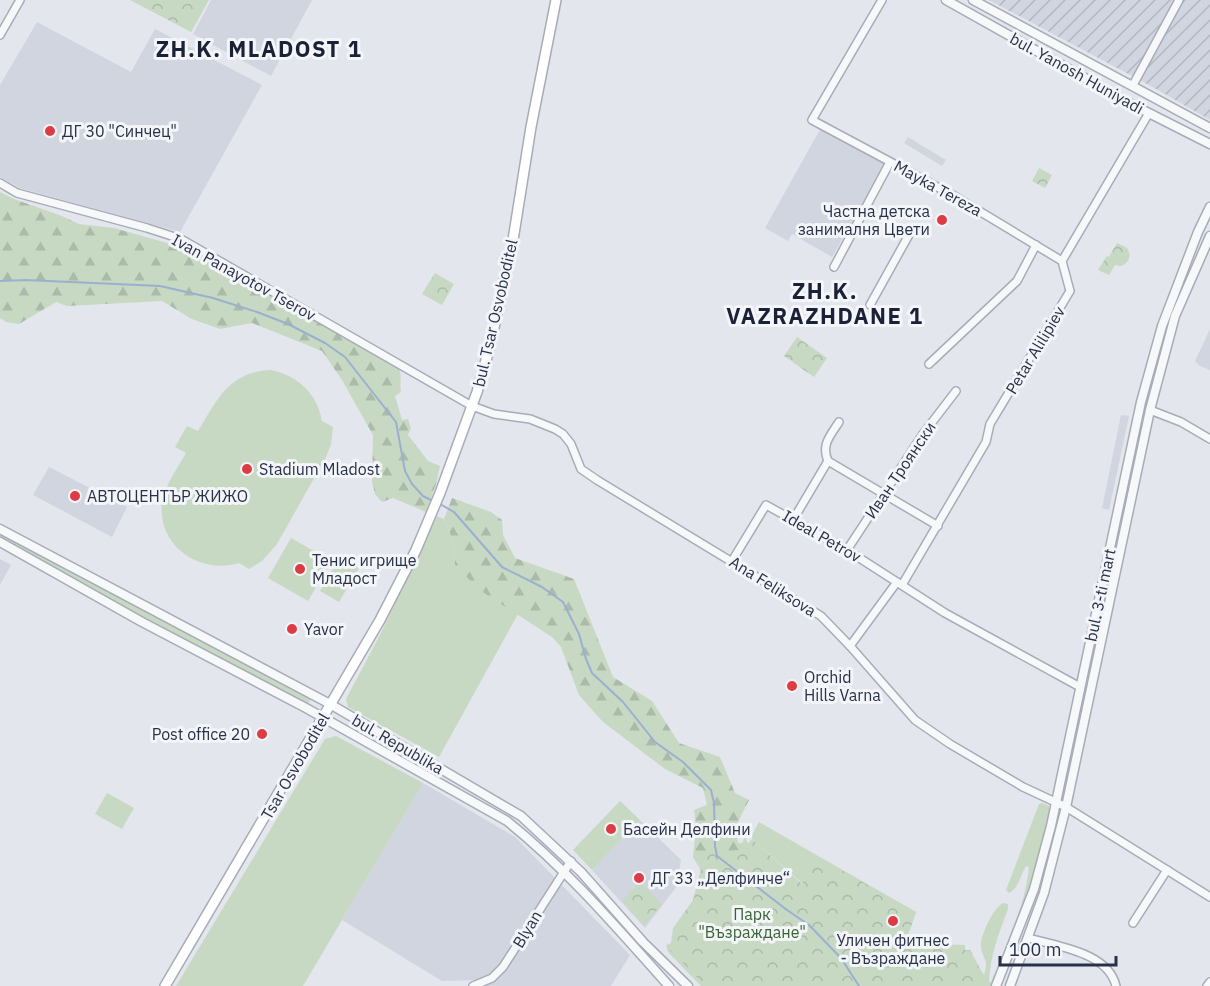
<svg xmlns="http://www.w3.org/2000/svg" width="1210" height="986" font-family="'IBM Plex Sans',sans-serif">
<defs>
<pattern id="industrial-furrows" width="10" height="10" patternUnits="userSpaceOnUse" patternTransform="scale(1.5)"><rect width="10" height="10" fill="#d1d5df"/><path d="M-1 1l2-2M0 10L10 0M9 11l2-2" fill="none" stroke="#b3b7c1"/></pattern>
<pattern id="forest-firs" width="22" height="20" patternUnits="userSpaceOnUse" patternTransform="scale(1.5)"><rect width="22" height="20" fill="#c7d8c3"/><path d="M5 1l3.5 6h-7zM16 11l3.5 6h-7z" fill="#abbaa9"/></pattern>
<pattern id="park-crowns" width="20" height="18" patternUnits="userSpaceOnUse" patternTransform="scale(1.5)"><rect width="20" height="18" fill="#c7d8c3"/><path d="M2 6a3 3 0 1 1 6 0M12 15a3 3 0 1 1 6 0" fill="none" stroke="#abbaa9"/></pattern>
</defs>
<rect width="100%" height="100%" fill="#e3e6ed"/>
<!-- built -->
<g fill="#d1d5df">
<polygon points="211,0 312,0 271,76 193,34"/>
<polygon points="37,22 131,72 155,29 262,85 180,232 20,188 0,177 0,85"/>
<polygon points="822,126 886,163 832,257 792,234 788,241 765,228"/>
<polygon points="908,137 946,160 942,166 904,143"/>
<polygon points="1210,329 1210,370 1200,366 1195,361"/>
<polygon points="1121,415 1129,416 1109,510 1102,508"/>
<polygon points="49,467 127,507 112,537 33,495"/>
<polygon points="0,559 11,565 0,585"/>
<polygon points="423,783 515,837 630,955 611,986 489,986 479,980 442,981 342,920"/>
<polygon points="640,820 681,860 677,886 645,928 592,870"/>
</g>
<!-- industrial -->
<polygon fill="url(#industrial-furrows)" points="989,0 1210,0 1210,120 1149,85"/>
<!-- grass -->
<g fill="#c7d8c3">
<path d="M271,370c27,6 46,23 51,51l11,6 -2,17 -5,13 -49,87 -15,17 -13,8 -10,-6c-39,12 -82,-17 -77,-60 3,-18 15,-34 24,-50l-11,-6 12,-21 11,5c20,-32 30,-59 73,-61z"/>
<polygon points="437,516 444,519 454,543 455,565 478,589 518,614 439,757 348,707 346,699 380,635"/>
<polygon points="0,529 313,695 306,708 0,542"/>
<polygon points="291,538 331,561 308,601 268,578"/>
<polygon points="340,557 359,568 339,602 320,591"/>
<polygon points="336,736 423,783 303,986 176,986 325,739"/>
<polygon points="107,793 134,808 122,829 95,814"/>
<polygon points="620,801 640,820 592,870 573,850"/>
<path d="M1042,803l7,3 1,5 -10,45 -20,67 -27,63h-38l27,-14 2,3c5,-17 0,-13 -3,-27 -2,-11 13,-41 22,-45l5,1v5c-9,24 -18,47 -19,72l2,1c16,-36 34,-76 38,-115l-3,-1c-6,10 -7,22 -17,27l-3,-3 33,-86z"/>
<polygon points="759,822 916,912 908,935 912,943 916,944 895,943 816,863 803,884 752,839 752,835"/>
<polygon points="674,942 730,986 701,986 668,952 666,945"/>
</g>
<!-- forest -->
<g fill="url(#forest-firs)">
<path d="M0,192l14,7 48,17 17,8 35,4 74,21 210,119c5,7 1,16 3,24l-6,4 7,24 6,-1 3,9 -3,7 20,26 12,5 -4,18 -10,28 -33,-14 -11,4 -7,-8 -3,-13 1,-46 -31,-55 -20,-29 -70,-28 -32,6 -28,-10 -30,-18 -95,5 -11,-4 -37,22 -13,-2 -6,-4z"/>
<polygon points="452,498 491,512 502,520 503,535 515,558 574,579 613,677 652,701 679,743 720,757 735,793 749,800 736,826 738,843 742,843 745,837 748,844 744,849 699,878 701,870 693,857 696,828 694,810 707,805 703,788 665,769 603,722 579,695 561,647 552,637 478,589 455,565 454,543 444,519"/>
</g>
<!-- park -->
<g fill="url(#park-crowns)">
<polygon points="130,0 209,0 191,32"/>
<polygon points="1039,168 1052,175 1045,188 1032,181"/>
<path d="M1117,243l10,5c5,8 2,15 -6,18l-6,-1 -6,10 -11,-5 9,-14 2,1z"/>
<polygon points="435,273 454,284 442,305 422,294"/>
<polygon points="797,337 827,358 814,377 784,356"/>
<polygon points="752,839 802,884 818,857 916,912 908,935 912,943 965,945 965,950 970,950 984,976 980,986 706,986 670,950 673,928 693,900 701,870 693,857 743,849"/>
<polygon points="640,882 662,904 644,926 622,901"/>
</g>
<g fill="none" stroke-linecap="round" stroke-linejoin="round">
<!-- stream -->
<g stroke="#9bb0d0" stroke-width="2">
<polyline points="0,281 26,280 160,286 213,298 257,312 288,324 325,343 345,357 396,422 405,471 412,484 423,496 435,502"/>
<polyline points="440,504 454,512 502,567 542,587 563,602 579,634 586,659 592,673 623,702 655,742 683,762 711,790 714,803 715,846 717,856 787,910 809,925 841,958 859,986"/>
</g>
<!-- minor casing -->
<g stroke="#a7acb8" stroke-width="10">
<g id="minor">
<polyline points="882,0 812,120 956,197 1062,261"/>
<polyline points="0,35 20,0"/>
<polyline points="1133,85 1179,0"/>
<polyline points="0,183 17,193 147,228 181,239 472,406 494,414 530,419 555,429 563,434 571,444 581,469 597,480 821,616 850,646 915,720 950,744 1023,787 1066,807 1210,897"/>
<polyline points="834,267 890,162"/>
<polyline points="870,305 910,233"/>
<polyline points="929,364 1017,281 1036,245"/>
<polyline points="1150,410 1181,422 1210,439"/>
<path d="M839,422c-9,14 -18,23 -11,39l110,65"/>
<polyline points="793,520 828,461"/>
<polyline points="847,550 923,434 956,391"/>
<polyline points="732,561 766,505 847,550 945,613 1080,687"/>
<polyline points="902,585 986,442 990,424 1070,291 1062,261 1149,113"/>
<polyline points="850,646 897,582"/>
<polyline points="1133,923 1167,870"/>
<path d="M1029,938c29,9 79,14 87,48"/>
<polyline points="473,986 492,978 503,967 571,861"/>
<polyline points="1207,986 1210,982"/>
</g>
</g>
<!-- tertiary casing -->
<g stroke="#a7acb8" stroke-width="11">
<g id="tertiary">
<polyline points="946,0 1133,105 1210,144"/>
<polyline points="973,0 1210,128"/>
<polyline points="0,529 330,704 521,816 581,872 643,942 688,986"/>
<path d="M0,542l142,80 164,86 201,113c60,48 111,108 162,165"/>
<polyline points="996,986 1034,889 1051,826 1141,402 1162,326 1198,232 1210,207"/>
<polyline points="1010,986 1044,893 1066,807 1150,410 1175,316 1210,236"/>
</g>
</g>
<!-- secondary casing -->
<g stroke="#a7acb8" stroke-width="12">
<polyline id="secondary" points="165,986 380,620 416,550 440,493 477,392 490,346 513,240 531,127 556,0"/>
</g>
<!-- minor -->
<use href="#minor" stroke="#f7f8fa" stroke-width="7"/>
<!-- tertiary -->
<use href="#tertiary" stroke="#f7f8fa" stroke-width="8"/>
<!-- secondary -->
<use href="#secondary" stroke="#fff" stroke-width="9"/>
</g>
<!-- markers -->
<g fill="#de3c45" stroke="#f3f5f9" stroke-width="2">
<circle cx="50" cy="131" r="6"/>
<circle cx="942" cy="220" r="6"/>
<circle cx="247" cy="469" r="6"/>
<circle cx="75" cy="496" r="6"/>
<circle cx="300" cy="569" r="6"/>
<circle cx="292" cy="629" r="6"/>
<circle cx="792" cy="686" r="6"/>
<circle cx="262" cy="734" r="6"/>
<circle cx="611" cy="829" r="6"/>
<circle cx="639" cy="878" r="6"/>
<circle cx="893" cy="921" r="6"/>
</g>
<g text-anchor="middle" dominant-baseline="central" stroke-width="6" stroke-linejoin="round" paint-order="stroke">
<!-- street labels -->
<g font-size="16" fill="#283148" stroke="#f3f5f9">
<text transform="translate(1077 73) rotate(29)">bul. Yanosh Huniyadi</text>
<text transform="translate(938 188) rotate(29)">Mayka Tereza</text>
<text transform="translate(244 277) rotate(29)">Ivan Panayotov Tserov</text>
<text transform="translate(495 313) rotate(-77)">bul. Tsar Osvoboditel</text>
<text transform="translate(1035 350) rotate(-59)">Petar Alilipiev</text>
<text transform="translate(900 470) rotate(-56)">Иван Троянски</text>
<text transform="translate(822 536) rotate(30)">Ideal Petrov</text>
<text transform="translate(773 586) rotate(32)">Ana Feliksova</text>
<text transform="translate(1100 595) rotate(-78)">bul. 3-ti mart</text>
<text transform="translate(398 744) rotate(30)">bul. Republika</text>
<text transform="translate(295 766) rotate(-60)">Tsar Osvoboditel</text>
<text transform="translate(527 929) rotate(-59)">Blyan</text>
</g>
<!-- poi labels -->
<g font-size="16" fill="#283148" stroke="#f3f5f9" text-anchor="start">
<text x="62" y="131">ДГ 30 "Синчец"</text>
<text x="930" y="211" text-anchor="end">Частна детска<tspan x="930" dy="18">занималня Цвети</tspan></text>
<text x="259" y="469">Stadium Mladost</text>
<text x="87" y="496">АВТОЦЕНТЪР ЖИЖО</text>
<text x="312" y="560">Тенис игрище<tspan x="312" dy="18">Младост</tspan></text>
<text x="304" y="629">Yavor</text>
<text x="804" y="677">Orchid<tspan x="804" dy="18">Hills Varna</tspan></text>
<text x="250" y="734" text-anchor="end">Post office 20</text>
<text x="623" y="829">Басейн Делфини</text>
<text x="651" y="878">ДГ 33 „Делфинче“</text>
<text x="893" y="940" text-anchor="middle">Уличен фитнес<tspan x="893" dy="18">- Възраждане</tspan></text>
</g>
<!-- park labels -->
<g font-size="16" fill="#396534" stroke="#f3f5f9">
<text x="752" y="914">Парк<tspan x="752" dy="18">"Възраждане"</tspan></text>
</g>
<!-- district labels -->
<g font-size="22" font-weight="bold" letter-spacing="1.5" fill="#1b2238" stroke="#f3f5f9">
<text x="259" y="48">ZH.K. MLADOST 1</text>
<text x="825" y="290">ZH.K.<tspan x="825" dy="25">VAZRAZHDANE 1</tspan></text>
</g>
</g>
<!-- scale -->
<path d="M1000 956v9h116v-9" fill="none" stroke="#283148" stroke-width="3"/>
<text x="1009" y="956" font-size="18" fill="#283148" stroke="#f3f5f9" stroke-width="4.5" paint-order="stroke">100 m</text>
</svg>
